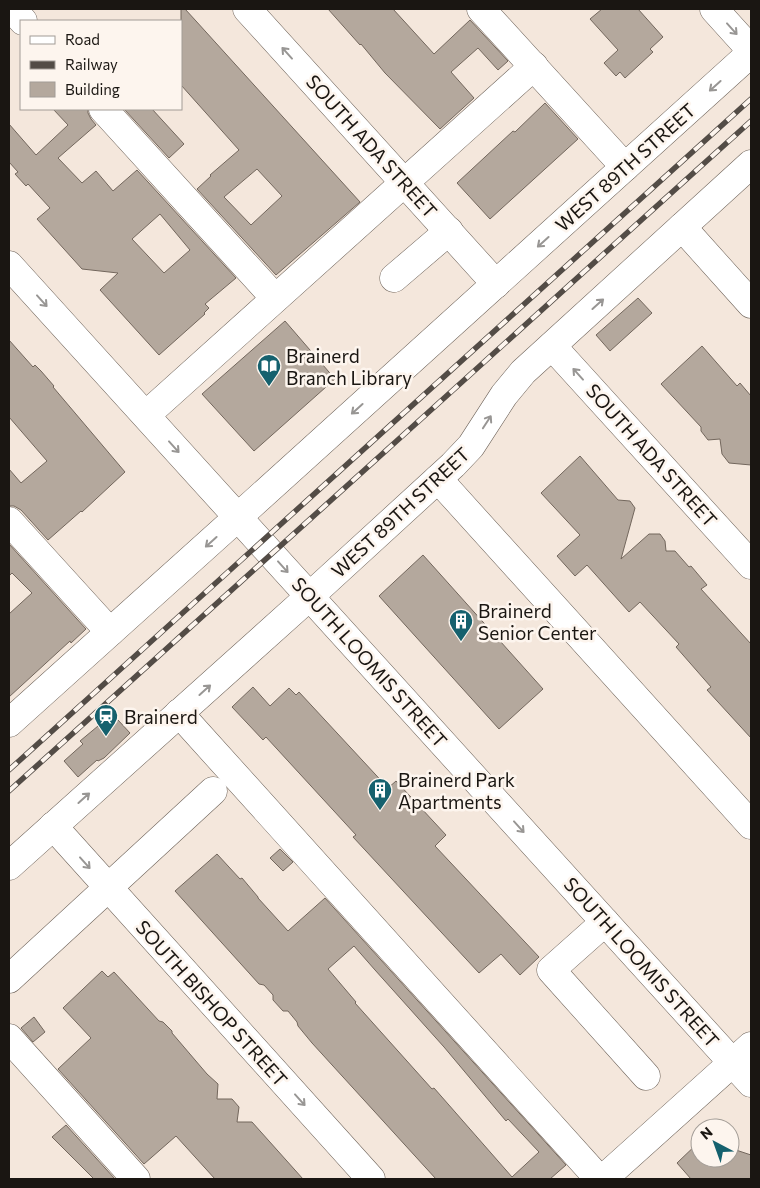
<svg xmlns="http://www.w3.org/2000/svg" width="760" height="1188" font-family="Commissioner,sans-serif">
<rect width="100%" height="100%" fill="#f4e7dc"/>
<!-- building -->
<g fill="#b4a89d" stroke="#73675d" fill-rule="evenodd">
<path d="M181,9h4l11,12 164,181 -84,73 -79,-86 14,-13 -1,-1 29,-25 -58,-65zM257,169l25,27 -31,29 -27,-28z"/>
<polygon points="328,9 393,9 434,54 470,20 508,61 498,70 478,48 451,72 474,98 440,129 385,73 361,44 360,45"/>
<polygon points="602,9 638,9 663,37 650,49 653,52 625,78 620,72 616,76 604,63 618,50 590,19"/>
<polygon points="545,103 578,139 490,219 457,183 513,131 515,132"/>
<path d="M53,109h35v4l3,6 5,6 -38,33 24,25 14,-12 17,20 24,-21 99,108 -31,26 4,4 -5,5 1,1 -46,41 -59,-65 18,-17 -36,-4 -45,-50 13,-11 -22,-24 -2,2 -11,-12 3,-2 -9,-10v-38l27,31 32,-30zM160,214l30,36 -26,23 -32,-34z"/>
<polygon points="124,109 152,109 184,144 169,158"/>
<polygon points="638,298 652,313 610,351 596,335"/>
<polygon points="285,321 335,379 254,451 202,394"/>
<polygon points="9,340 33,367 35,365 41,371 54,386 53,387 125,472 82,512 81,511 48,540 21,510 14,506 9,506 9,469 21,483 47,461 9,417"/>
<polygon points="702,346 737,386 740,383 751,396 751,465 729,463 722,454 720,439 708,440 701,431 701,427 661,384"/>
<polygon points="580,456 618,500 630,501 635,508 621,559 649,534 660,534 665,541 666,551 675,551 689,567 691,566 707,585 701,589 751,644 751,738 707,690 711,687 676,647 679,644 640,602 629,612 587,565 575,576 557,556 580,535 541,493"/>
<polygon points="9,544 86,629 71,643 70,641 9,697 9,614 32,593 12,573 9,576"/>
<polygon points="423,555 543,689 499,729 379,596"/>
<polygon points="253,687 270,706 289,688 296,695 299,692 388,788 396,781 446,835 435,846 539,957 520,975 501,954 479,973 353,837 356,835 266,737 263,740 232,707"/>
<polygon points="110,716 118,720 130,733 104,758 98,761 97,760 78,777 64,761 83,744 80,741"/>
<polygon points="280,849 293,862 283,871 270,858"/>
<path d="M217,854l23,25 2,-1 16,19v1l30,33 37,-33 241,267 -16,14h-114l-124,-136 -14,-17 -1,-4 -9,-11h-5l-10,-11v-5l-9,-10 -5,-1 -84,-93zM354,946l21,24 69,77 62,74 2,-2 31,33 -27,25 -78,-89 -2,1 -77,-86 1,-1 -28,-33z"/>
<polygon points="102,971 108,977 114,972 159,1021 163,1022 172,1031 172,1033 207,1074 218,1084 217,1099 232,1099 239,1107 237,1122 252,1122 303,1179 215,1179 176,1136 144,1164 58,1069 91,1038 63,1008"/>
<polygon points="34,1017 45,1032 33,1042 21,1028"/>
<polygon points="66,1125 115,1179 94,1179 52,1137"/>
<polygon points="730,1130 736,1136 737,1144 733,1149 751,1155 751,1179 691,1179 677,1163 700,1141 700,1158 730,1158"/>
</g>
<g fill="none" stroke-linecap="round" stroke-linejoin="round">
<!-- minor casing -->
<g stroke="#6d6259" stroke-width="29">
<g id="minor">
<polyline points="12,9 23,21"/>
<polyline points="247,9 496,284"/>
<polyline points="481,9 625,167"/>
<polyline points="714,9 751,50"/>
<polyline points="103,109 275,298"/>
<polyline points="682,227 751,304"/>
<polyline points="9,265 751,1083"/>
<polyline points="394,278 449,231"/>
<polyline points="552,346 751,565"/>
<polyline points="146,415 534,66"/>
<polyline points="438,479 751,825"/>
<polyline points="9,521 110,632"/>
<polyline points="179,713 599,1179"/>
<polyline points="9,723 238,517 751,53"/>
<polyline points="53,826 371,1179"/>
<polyline points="9,866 310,596 453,465 471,446 504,395 523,372 751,164"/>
<polyline points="605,922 551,970 646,1076"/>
<polyline points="9,979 213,791"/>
<polyline points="9,1038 136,1179"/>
<polyline points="603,1179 751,1046"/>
</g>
</g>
<!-- minor -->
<use href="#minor" stroke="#fff" stroke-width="28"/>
<!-- rail casing -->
<g stroke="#534c46" stroke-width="5.5">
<g id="rail">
<polyline points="9,770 751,99"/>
<polyline points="9,791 751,121"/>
</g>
</g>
<!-- rail -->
<use href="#rail" stroke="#fdf5ee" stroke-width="4" stroke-dasharray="11" stroke-linecap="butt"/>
</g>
<!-- one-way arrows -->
<defs><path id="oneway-shaft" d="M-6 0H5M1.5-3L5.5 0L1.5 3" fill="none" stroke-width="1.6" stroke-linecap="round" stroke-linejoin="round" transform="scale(1.25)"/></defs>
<g stroke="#989694">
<use href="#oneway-shaft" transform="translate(732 29) rotate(48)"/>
<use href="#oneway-shaft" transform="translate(287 53) rotate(-132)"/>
<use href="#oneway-shaft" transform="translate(715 86) rotate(138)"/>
<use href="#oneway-shaft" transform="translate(543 242) rotate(138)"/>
<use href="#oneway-shaft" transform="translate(42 301) rotate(48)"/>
<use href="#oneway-shaft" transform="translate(598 304) rotate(-42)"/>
<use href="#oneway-shaft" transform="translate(578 374) rotate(-132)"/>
<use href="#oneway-shaft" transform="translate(357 409) rotate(138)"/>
<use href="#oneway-shaft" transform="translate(487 422) rotate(-57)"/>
<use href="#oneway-shaft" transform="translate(174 447) rotate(48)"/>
<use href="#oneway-shaft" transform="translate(211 542) rotate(138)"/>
<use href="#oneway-shaft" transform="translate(283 567) rotate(48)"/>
<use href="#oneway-shaft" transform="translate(205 690) rotate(-42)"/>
<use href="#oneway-shaft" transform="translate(84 798) rotate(-42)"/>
<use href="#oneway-shaft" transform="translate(519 827) rotate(48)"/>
<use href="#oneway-shaft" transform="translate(85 863) rotate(48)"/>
<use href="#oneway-shaft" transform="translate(300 1100) rotate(48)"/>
</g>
<!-- icons -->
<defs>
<g id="library-pin" transform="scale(1.25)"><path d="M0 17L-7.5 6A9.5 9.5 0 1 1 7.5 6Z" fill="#15616e" stroke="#fdf5ee"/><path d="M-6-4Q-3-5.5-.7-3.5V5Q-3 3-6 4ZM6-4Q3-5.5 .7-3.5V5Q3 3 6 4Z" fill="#fff"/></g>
<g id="building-pin" transform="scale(1.25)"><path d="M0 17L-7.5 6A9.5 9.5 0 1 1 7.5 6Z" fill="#15616e" stroke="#fdf5ee"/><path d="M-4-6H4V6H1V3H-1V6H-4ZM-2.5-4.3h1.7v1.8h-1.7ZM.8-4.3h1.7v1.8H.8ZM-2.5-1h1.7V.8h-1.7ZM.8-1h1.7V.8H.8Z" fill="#fff"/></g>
<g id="station-pin" transform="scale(1.25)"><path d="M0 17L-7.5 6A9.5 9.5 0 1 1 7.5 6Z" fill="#15616e" stroke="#fdf5ee"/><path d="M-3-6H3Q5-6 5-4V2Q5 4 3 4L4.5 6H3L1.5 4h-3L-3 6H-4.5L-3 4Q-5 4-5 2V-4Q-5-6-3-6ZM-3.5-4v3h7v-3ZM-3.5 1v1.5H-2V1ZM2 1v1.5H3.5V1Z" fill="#fff"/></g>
</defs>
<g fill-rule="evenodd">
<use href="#library-pin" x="269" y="366"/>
<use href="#building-pin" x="461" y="621"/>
<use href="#station-pin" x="106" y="716"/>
<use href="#building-pin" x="380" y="790"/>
</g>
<g text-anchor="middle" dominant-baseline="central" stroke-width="5" stroke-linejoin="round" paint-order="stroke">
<!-- street labels -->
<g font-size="19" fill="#1a1612" stroke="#fdf5ee">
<text transform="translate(372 146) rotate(48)">SOUTH ADA STREET</text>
<text transform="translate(625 167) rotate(-42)">WEST 89TH STREET</text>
<text transform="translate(652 455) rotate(48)">SOUTH ADA STREET</text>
<text transform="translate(400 512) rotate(-43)">WEST 89TH STREET</text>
<text transform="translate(370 662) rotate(48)">SOUTH LOOMIS STREET</text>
<text transform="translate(642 962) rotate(48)">SOUTH LOOMIS STREET</text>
<text transform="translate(212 1003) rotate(48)">SOUTH BISHOP STREET</text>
</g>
<!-- poi labels -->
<g font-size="19" fill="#1a1612" stroke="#fdf5ee" text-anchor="start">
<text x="286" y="355">Brainerd<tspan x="286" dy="22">Branch Library</tspan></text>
<text x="478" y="610">Brainerd<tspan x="478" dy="22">Senior Center</tspan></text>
<text x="124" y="716">Brainerd</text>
<text x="398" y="779">Brainerd Park<tspan x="398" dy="22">Apartments</tspan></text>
</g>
</g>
<!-- border -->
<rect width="760" height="1188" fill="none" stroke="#1a1612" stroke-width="20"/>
<!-- legend -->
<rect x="20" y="20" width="162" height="90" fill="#fdf5ee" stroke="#a29c96"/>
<rect x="30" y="36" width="25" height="8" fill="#ffffff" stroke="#a29c96"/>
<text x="65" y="45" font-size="15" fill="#1a1612">Road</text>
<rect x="30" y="61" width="25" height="8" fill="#534c46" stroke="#a29c96"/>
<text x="65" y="70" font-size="15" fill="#1a1612">Railway</text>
<rect x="30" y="82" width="25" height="15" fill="#b4a89d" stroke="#a29c96"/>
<text x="65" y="95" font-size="15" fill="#1a1612">Building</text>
<!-- north arrow -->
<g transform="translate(715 1143) rotate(319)"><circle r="24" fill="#fdf5ee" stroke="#a29c96"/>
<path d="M0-4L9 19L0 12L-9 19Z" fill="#15616e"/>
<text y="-8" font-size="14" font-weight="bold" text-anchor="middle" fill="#1a1612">N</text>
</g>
</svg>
